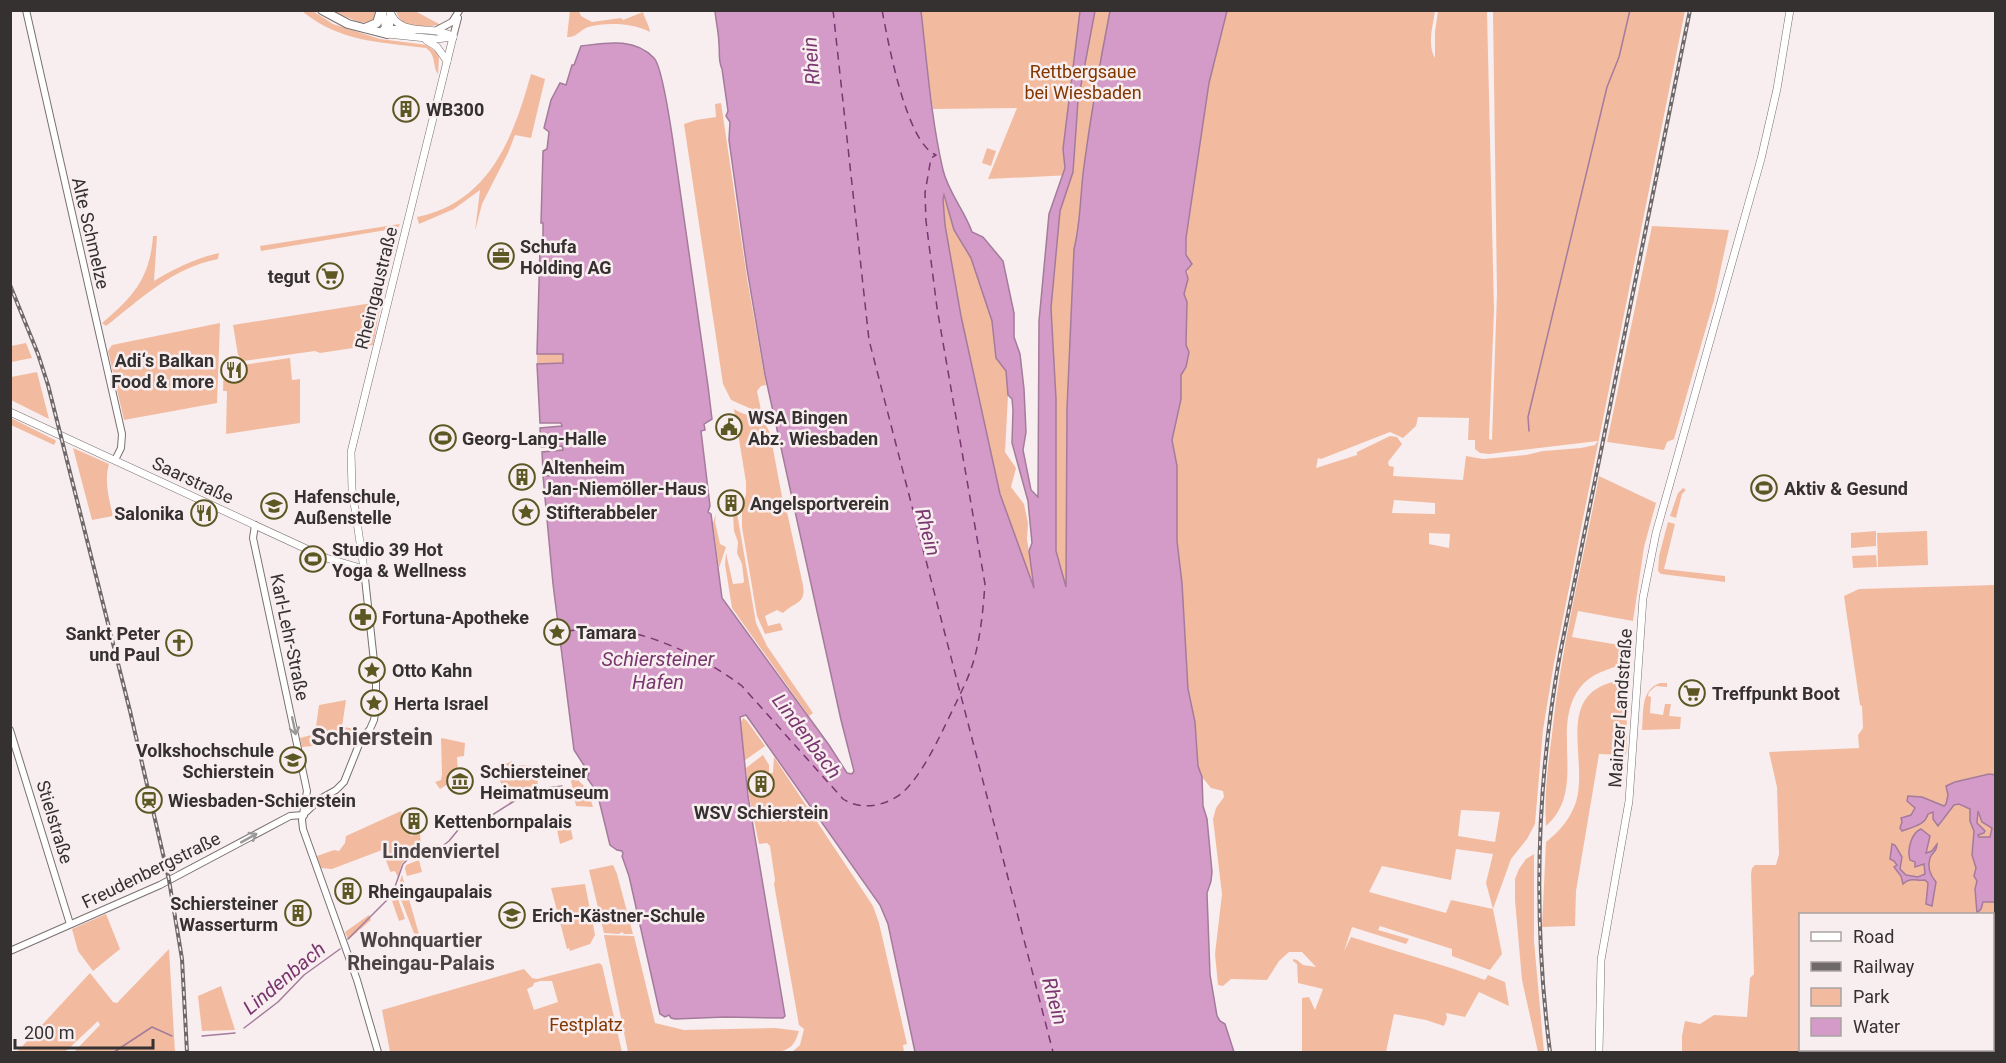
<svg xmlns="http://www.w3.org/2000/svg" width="2006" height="1063" font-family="Roboto,sans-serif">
<rect width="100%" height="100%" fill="#f8eeef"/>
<!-- green -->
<g fill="#f2bba0" fill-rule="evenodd">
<path d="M570,10l9,1 2,5 11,6 29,-4 2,2 20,-8c2,8 6,12 7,20 -17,-9 -43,-10 -62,-5 -8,3 -12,11 -21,10z"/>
<path d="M302,11h11l20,13 47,15 47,6 10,8 2,4 -1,17c-6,-8 -1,-18 -12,-26 -46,-6 -87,-6 -124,-37z"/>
<polygon points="331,11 378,11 375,21 367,23 359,22"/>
<path d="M396,11h19l26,14c-16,1 -40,5 -45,-14z"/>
<polygon points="919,11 1166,11 1067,409 1066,590 1056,551 1056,399 1051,308 1060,211 1072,175 988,179 1017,108 933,109"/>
<path d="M1227,11h208c-2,14 -8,34 0,47v-26l3,-21h49l7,299 -5,129 3,1 5,-147 -4,-282h192l-131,652 -11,67 -8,94 -8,15 -16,20 -18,50 9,45 -12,16 -38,-14v-7l-72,-23 -2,4 31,9 -3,5 -54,-17 -8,24 7,-14 103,32 31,11 3,-5 17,7 4,24 -30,-14 -14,25 -19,-4 1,5 -3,8 -18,-6 -32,-6 -8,38h-84v-54l7,-1 6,13 8,-21 -25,-6 -1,-19 -4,-3v-2l4,1 6,5 13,2 -14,-15h-13l-10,9 -12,19 -36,-1 -8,7 -5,-1 -3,-31 7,-60 -9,-75 3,-11 8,-11 -1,-6 -12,-3 -9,-11 -4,-11 -3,-44 -7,-33 -6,-106 -5,-42v-75l-5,-26 9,-41v-24l5,-8 3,-14 -3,-8 1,-43 -3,-8 4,-15 -2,-41 23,-155zM1418,417l51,1 -1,22h7v9l5,4 9,1 109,-13 -3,4 -14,3 -38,3 -17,4 -43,4 -17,-3 -3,24 -70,-4 1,-9 -5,-1 -1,-4 14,-18 -5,-7 -7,-1 -33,16v3l-41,13 2,-10 3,1 69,-27 13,6 13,-12zM1394,500l41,3v11l-43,-1zM1429,533l21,1 -1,14 -20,-4zM1461,810l39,2 -5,30 -37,-6zM1456,849l37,5 -7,29 7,26 -42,-9 -5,13 -77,-21 13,-26 69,14z"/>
<path d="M531,74l14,5 -14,59 -16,-3 -7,18 -26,51 -7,27 5,-41 -26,19 -35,15 -2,-7c72,-15 96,-78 114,-143z"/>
<polygon points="721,103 747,278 766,385 761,386 757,391 761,410 756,411 731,400 723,384 684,124 696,120 716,117 715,104"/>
<polygon points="987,148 996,151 991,166 982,163"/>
<polygon points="943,194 954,230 971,258 992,321 996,358 1006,371 1008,395 1005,452 1016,468 1011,487 1024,504 1028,523 1027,539 1035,592 1000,494 961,316 945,225"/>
<polygon points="400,224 398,228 261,251 260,246"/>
<polygon points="1652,226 1729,230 1714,300 1674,439 1667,442 1664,450 1607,442"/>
<path d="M153,236h4l-3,45c21,-13 40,-22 65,-28l-1,6c-46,9 -77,40 -112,67l-4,-3c31,-26 48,-45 51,-87z"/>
<polygon points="372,303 378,304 380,309 373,345 320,353 315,351 243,361 238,355 233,325"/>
<polygon points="220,323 217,403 124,420 108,351 112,345"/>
<polygon points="26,343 32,358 11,362 11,346"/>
<rect x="537" y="354" width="26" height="10"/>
<polygon points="237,358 242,365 290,358 292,380 300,379 300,423 226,434 227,391 223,391 224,361"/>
<polygon points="37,372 49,419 11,400 11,377"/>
<path d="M734,409c16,10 28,5 36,24l13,69 4,10 16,73c3,19 -7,16 -20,28l-6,-3 -12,6 3,10 12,-3 3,7 -18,4 -8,-18 -15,-89v-19l4,-14v-12z"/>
<polygon points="11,418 55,440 56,441 54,445 11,425"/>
<path d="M73,448l36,16c-5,17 0,35 4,52l-21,4z"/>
<path d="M1599,476l57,27 -12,44 -11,74 -55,-10 -6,26 59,10 -2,14c-15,8 -32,9 -45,22 -38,40 6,105 -38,143 -2,-31 2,-61 6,-92 9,-87 31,-172 47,-258z"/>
<polygon points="1683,488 1686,490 1682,494 1676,518 1670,516 1678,493"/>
<polygon points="737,513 756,623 767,646 813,713 809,716 732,608 725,564 726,553 733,584 743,583 744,581 742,564 737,553 738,542 734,531 733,514"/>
<polygon points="716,514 715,522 720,544 726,547 719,568 713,523"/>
<polygon points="1668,522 1675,524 1664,569 1725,576 1725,582 1661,574 1658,571 1659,556"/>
<polygon points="1876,531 1876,546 1851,548 1851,533"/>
<polygon points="1927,531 1928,565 1878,567 1877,533"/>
<polygon points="1876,555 1877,567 1853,568 1852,556"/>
<path d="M1995,585v467h-313v-16l3,-15 15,3 14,-9 33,2 3,-39 4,-4 -3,-100 1,-6 3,-3h21l3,-11 -2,-67 -8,-35 90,-4 -1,-13 5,-7 -1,-22 -2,-1 -16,-109 15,-7zM1800,914h192v136h-192z"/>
<path d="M1618,681l11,2c-5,26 0,47 -3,72l-27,-1 -23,137 -1,35 -33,1 4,-85c14,-11 24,-23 30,-40 13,-43 -23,-109 42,-121z"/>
<path d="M1660,683h7v4l-11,-1 -7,6 -1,4 3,1 -1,16 13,2 2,-11h6l-2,12 12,1 -1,12 -38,1c2,-18 -2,-40 18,-47z"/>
<polygon points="346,700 342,727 358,729 357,734 338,733 337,742 333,744 302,747 300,738 315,734 319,705"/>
<polygon points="743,718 747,721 765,746 744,761 741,722"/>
<polygon points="442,738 465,743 464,756 457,757 458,773 453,775 448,784 440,789 435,782 441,780 442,774 441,739"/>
<polygon points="763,755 769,765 769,773 773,773 774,757 873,906 879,923 907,1044 903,1045 904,1052 792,1052 800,1045 804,1029 799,1025 774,884 775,880 770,846 767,843 759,844 749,796 746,768"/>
<polygon points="512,761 512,771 519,771 519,765 536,766 538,787 525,792 510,803 497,774 489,776 487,770 495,767 496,768"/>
<polygon points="573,775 587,789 593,807 576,806 570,776"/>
<polygon points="401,811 411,836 420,833 421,846 402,855 399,859 406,859 402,863 398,877 395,871 390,872 391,870 390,871 382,850 332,869 321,868 317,856 334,850 339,851 345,843 346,836"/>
<polygon points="569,821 573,839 560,844 556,825"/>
<polygon points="1534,854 1534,941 1544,1052 1538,1052 1522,980 1515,900 1515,879 1519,869 1526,859"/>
<polygon points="419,860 422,872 407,876 405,869 406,865"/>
<polygon points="613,865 617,874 633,934 624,934 622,932 619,934 604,933 589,870"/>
<polygon points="402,875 423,948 420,949 400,897 394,899"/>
<polygon points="585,884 595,935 590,944 570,951 569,948 567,949 551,888"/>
<polygon points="398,899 405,919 399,921 392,901"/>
<polygon points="106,914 120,949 93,971 78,951 72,929"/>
<polygon points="369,915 371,920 348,940 345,932"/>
<path d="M604,935l30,1 21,87 29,7 92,-2 23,3c-4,13 -8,19 -22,21h-149z"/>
<polygon points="169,949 175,1052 115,1052 115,1050 113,1052 74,1052 100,1025 98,1021 65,1052 17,1052 90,973 113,1002 117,1003"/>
<path d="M599,963l3,2 20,87h-232l-8,-42 142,-41 8,9 5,1zM540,981h12l6,21 -24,8 -7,-21 6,-3 1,-3z"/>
<polygon points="221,986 235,1030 202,1031 198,996"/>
</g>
<!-- water -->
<g fill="#d49bc9" stroke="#a47b9b" stroke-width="1.5" fill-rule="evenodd">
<path d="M715,11h206c6,52 10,107 22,159 5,22 22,41 29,62l11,5 20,24 11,52v24l6,17 4,35 2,43 -3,18 8,40 7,7 1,-176 10,-107 16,-46 -2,-19 17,-138h15l-17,90 -5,71 -13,39 -9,97 5,91v152l10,36 1,-178 7,-160c7,-27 6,-55 10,-83 7,-52 16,-104 26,-155h117l-18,72 -23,155v17l6,9 -6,7 2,8 -4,15 3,8 -1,43 3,7 -3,15 -5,8v24l-9,41 5,26v75l5,42 6,106 7,33 3,44 4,11 1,29 4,13 5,53 -1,9 -4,12 3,82 7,41 3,5 5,3 9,28h-319l-27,-128 -8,-19 -134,-190 -6,2 8,79 37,220 -2,2 -58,-1 -50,2 -4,-1 -2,-3 -4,2 -5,-3 -31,-138 -7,-20 1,-2 -1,-3 -5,-1 -7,-5 -13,-53 -10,-14 2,-5 -15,-23 -21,-166 -10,-108 21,-1 -1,-4 -20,1 -1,-20 21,-2 -1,-4 -21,1 -1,-19 22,-2 -1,-3h-21l-3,-59 26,-1v-9h-26v-1l3,-104 3,-1v-25h-2l2,-72 4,-2 2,-17 -5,-4 7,-28 9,-17 6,2 6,-20h2l7,-19c25,-3 53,-9 73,12 10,10 20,92 23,111 10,72 21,145 31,217l4,33 -8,5 1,6 -4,1 9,75 -2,6 3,2 11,84 107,147 18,28 5,1 2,-3 -13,-51 -76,-345 -18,-106 -18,-129 1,-18 -4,-6 2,-5 -6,-42c-4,-9 -2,-15 -3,-24 0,-11 -3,-23 -4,-34zM944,195l10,35 17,28 21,63 4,37 10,13 2,24 4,4 1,11 -1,33 16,58 4,42 -3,8 5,37 -34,-94 -39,-178 -16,-91 -2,-26z"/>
<path d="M1989,774l7,1 -1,127h-12l-2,7 -4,4 -2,-24 2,-8 -3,-5 2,-8 -4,-13 2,-24 -4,-10v-12l-11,-5 -5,1 -16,21 -5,-7v-7l-5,2c-3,12 -17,13 -26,17l-2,-3 2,-6 -1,-4 10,-3 4,-7 -8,-7 1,-5 14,1 22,9 2,-2 2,-9 -2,-9 9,-4zM1978,811l4,11 10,6 -2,9h-11l-1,-2 6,-2 1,-2 -8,-8z"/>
<path d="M1921,829l9,7 -4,17 6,-2 5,-7c0,8 -4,7 -7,14 -3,9 0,17 6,24l-4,24 -6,-2 2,-21 -3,-3c-9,1 -15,-3 -22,4l-2,-8 -7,-9 3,-2 -3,-4 -4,-2 2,-15 3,1 7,12 -2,12 6,6 12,2 7,-3 -1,-10 -9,3v-5l-5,-2c-3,-10 1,-27 11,-31z"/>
<polygon points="1870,1050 1933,1050 1936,1052 1877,1052"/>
</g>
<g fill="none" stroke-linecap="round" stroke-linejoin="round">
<!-- stream -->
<g stroke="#a47b9b" stroke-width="1.5">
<polyline points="1529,431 1528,417 1607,87 1619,57 1630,10"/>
<polyline points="348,939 392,895 403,864 408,859 440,848 449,841 458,830 489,817 527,793 539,789 562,786"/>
<polyline points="244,1028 278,1002 304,975 340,949"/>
<polyline points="202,1036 235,1033"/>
<polyline points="114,1052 152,1027 172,1036"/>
</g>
<!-- ferry -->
<g stroke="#79366f" stroke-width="1.5" stroke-dasharray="8 6" stroke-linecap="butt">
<polyline points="833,10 869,340 1053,1052"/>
<path d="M568,631c14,-2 28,-3 42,-2 45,5 96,30 132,57l101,113c18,12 43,7 59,-6 22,-19 41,-64 54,-90 5,-11 11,-22 15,-34 9,-25 12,-58 14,-85l-48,-276 -11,-87 -1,-28 6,-35 5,-3c-30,-12 -48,-114 -54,-145"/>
</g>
<!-- tertiary casing -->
<g stroke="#797071" stroke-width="8">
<g id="tertiary">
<polyline points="26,10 122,434 121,448 115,460"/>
<polyline points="435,31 452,22 459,11"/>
<polyline points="453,37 458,18"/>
<polyline points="255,525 253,538 307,791 302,820 303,829 357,980 378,1052"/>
<polyline points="10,730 70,924"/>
<polyline points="306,812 320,799 336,790 344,782 360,742 370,729 374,720 376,707 376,680 364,569"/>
<polyline points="10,951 160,885 290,816 304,815"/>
</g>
</g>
<!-- secondary casing -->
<g stroke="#797071" stroke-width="8">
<g id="secondary">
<polyline points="382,10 387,34 436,39 453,37"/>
<path d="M389,10c11,30 43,13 64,27"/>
<polyline points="426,40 437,47 447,61"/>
<polyline points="10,412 326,558 364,569 352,489 351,452 453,37"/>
<polyline points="1599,1052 1601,960 1629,801 1643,598 1656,533 1761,159 1777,89 1790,10"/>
</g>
</g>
<!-- motorway casing -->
<g stroke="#797071" stroke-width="10">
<g id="motorway">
<polyline points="322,10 348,24 387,34 391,16"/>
<polyline points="365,28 377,23 381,10"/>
<polyline points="384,30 413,30"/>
</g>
</g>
<!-- tertiary -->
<use href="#tertiary" stroke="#fff" stroke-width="6"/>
<!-- secondary -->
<use href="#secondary" stroke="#fff" stroke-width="7"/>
<!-- motorway -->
<use href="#motorway" stroke="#fff" stroke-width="8"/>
<!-- rail casing -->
<g stroke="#6f696a" stroke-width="4">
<g id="rail">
<polyline points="10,285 38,354 48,385 130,711 169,880 182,959 187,1052"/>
<path d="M1550,1052c-17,-133 -14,-265 10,-398l130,-644"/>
</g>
</g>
<!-- rail -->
<use href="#rail" stroke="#f8eeef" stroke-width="1.5" stroke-dasharray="4.5" stroke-linecap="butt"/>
</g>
<!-- one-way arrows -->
<defs><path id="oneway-shaft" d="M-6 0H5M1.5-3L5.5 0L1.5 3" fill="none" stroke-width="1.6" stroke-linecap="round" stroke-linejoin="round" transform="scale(1.5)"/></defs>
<g stroke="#9a9898">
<use href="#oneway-shaft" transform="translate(294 726) rotate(78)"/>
<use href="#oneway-shaft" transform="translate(249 838) rotate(-29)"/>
</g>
<!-- icons -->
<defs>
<g id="building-ring" transform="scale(1.35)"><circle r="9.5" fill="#f8eeef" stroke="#5d5723" stroke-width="1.5"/><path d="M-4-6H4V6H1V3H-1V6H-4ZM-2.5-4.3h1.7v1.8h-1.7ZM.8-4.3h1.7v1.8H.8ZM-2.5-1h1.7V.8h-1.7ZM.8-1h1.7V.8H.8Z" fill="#5d5723"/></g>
<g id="office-ring" transform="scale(1.35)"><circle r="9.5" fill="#f8eeef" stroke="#5d5723" stroke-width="1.5"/><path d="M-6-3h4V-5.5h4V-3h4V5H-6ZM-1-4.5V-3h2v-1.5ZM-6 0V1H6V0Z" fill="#5d5723"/></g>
<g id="supermarket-ring" transform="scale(1.35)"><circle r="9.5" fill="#f8eeef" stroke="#5d5723" stroke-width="1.5"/><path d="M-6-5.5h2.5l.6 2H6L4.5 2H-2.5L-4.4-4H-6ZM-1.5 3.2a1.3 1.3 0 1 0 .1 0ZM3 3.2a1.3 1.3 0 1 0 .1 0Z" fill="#5d5723"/></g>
<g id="restaurant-ring" transform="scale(1.35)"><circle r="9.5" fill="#f8eeef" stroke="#5d5723" stroke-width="1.5"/><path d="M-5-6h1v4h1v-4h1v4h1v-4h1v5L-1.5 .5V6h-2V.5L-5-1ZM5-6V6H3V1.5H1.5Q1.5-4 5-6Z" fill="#5d5723"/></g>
<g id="civic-ring" transform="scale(1.35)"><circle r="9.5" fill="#f8eeef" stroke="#5d5723" stroke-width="1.5"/><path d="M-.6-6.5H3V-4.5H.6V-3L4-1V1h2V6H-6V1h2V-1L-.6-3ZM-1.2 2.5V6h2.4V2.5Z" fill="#5d5723"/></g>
<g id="stadium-ring" transform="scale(1.35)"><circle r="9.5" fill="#f8eeef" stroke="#5d5723" stroke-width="1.5"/><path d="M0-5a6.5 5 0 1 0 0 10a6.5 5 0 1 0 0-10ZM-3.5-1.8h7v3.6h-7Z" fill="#5d5723"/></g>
<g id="school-ring" transform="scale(1.35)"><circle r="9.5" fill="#f8eeef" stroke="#5d5723" stroke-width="1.5"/><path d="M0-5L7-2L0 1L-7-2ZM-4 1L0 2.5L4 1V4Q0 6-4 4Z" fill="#5d5723"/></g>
<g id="sight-ring" transform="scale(1.35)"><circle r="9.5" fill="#f8eeef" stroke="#5d5723" stroke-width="1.5"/><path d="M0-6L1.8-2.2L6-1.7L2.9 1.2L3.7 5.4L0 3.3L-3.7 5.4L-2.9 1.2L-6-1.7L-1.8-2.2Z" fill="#5d5723"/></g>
<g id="pharmacy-ring" transform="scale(1.35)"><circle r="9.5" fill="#f8eeef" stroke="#5d5723" stroke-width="1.5"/><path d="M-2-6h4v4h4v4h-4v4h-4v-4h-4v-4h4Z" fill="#5d5723"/></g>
<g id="church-ring" transform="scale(1.35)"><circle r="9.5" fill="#f8eeef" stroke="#5d5723" stroke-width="1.5"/><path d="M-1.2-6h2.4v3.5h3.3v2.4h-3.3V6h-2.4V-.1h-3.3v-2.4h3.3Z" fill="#5d5723"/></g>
<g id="university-ring" transform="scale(1.35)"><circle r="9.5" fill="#f8eeef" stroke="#5d5723" stroke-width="1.5"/><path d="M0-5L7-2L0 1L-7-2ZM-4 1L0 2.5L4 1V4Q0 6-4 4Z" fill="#5d5723"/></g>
<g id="museum-ring" transform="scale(1.35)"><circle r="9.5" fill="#f8eeef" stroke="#5d5723" stroke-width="1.5"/><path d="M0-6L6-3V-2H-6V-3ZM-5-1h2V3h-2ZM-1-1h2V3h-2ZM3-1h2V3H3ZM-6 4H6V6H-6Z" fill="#5d5723"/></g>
<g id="station-ring" transform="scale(1.35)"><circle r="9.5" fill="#f8eeef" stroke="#5d5723" stroke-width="1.5"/><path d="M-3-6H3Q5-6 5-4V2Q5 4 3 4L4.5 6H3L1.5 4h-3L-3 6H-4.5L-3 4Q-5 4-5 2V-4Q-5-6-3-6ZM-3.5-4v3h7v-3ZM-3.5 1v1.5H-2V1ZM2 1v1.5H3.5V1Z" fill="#5d5723"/></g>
</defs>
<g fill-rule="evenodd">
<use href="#building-ring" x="406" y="109"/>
<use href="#office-ring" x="501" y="256"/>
<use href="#supermarket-ring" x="330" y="276"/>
<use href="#restaurant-ring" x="234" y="370"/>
<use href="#civic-ring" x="729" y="427"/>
<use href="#stadium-ring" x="443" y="438"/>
<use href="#building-ring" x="522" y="477"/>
<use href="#stadium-ring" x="1764" y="488"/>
<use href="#building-ring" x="731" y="503"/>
<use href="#school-ring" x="274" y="506"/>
<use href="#sight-ring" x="526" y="512"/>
<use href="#restaurant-ring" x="204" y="513"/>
<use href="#stadium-ring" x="313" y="559"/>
<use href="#pharmacy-ring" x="363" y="617"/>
<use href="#sight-ring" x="557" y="632"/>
<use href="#church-ring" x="179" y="643"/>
<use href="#sight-ring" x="372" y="670"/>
<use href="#supermarket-ring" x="1692" y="693"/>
<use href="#sight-ring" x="374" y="703"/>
<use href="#university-ring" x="293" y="760"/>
<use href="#museum-ring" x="460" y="781"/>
<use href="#building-ring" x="761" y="784"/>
<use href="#station-ring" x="149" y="800"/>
<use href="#building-ring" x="414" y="821"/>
<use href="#building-ring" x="348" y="891"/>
<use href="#building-ring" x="298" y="913"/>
<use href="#school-ring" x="512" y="915"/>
</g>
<g text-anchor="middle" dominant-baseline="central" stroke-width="5" stroke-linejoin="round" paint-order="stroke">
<!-- park labels -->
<g font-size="18" fill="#823600" stroke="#f8eeef">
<text x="1083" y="71">Rettbergsaue<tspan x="1083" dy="21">bei Wiesbaden</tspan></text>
<text x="586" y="1024">Festplatz</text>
</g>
<!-- poi labels -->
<g font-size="18" font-weight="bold" fill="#353131" stroke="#f8eeef" text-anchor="start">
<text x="426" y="109">WB300</text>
<text x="520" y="246">Schufa<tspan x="520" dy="21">Holding AG</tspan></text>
<text x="310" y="276" text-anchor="end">tegut</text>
<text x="214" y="360" text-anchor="end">Adi‘s Balkan<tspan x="214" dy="21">Food &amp; more</tspan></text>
<text x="748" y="417">WSA Bingen<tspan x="748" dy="21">Abz. Wiesbaden</tspan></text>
<text x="462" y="438">Georg-Lang-Halle</text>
<text x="542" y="467">Altenheim<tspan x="542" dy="21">Jan-Niemöller-Haus</tspan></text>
<text x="1784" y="488">Aktiv &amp; Gesund</text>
<text x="294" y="496">Hafenschule,<tspan x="294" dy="21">Außenstelle</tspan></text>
<text x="750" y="503">Angelsportverein</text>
<text x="546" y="512">Stifterabbeler</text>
<text x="184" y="513" text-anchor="end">Salonika</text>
<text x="332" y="549">Studio 39 Hot<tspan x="332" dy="21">Yoga &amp; Wellness</tspan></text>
<text x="382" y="617">Fortuna-Apotheke</text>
<text x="576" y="632">Tamara</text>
<text x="160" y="633" text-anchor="end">Sankt Peter<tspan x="160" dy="21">und Paul</tspan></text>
<text x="392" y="670">Otto Kahn</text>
<text x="1712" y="693">Treffpunkt Boot</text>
<text x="394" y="703">Herta Israel</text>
<text x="274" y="750" text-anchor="end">Volkshochschule<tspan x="274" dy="21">Schierstein</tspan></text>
<text x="480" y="771">Schiersteiner<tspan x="480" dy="21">Heimatmuseum</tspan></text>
<text x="168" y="800">Wiesbaden-Schierstein</text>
<text x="761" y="812" text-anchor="middle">WSV Schierstein</text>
<text x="434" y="821">Kettenbornpalais</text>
<text x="368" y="891">Rheingaupalais</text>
<text x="278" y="903" text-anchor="end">Schiersteiner<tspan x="278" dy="21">Wasserturm</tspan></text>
<text x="532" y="915">Erich-Kästner-Schule</text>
</g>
<!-- street labels -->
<g font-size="18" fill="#353131" stroke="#f8eeef">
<text transform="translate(91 233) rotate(77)">Alte Schmelze</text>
<text transform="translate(376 288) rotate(-76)">Rheingaustraße</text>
<text transform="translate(193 480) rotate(25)">Saarstraße</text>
<text transform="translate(290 637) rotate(78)">Karl-Lehr-Straße</text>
<text transform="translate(1620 708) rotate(-86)">Mainzer Landstraße</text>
<text transform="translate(55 822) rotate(73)">Stielstraße</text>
<text transform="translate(151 870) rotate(-26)">Freudenbergstraße</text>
</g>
<!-- water labels -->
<g font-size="20" font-style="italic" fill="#79366f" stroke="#f8eeef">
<text transform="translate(811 61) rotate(-94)">Rhein</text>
<text transform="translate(928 532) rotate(75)">Rhein</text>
<text x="658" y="659">Schiersteiner<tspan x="658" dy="23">Hafen</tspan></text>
<text transform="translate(807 736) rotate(53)">Lindenbach</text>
<text transform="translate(284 978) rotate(-40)">Lindenbach</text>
<text transform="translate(1055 1001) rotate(75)">Rhein</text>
</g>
<!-- neighbourhood labels -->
<g font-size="20" font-weight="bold" fill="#4c4444" stroke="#f8eeef">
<text x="441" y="851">Lindenviertel</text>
<text x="421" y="940">Wohnquartier<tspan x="421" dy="23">Rheingau-Palais</tspan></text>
</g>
<!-- district labels -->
<g font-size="24" font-weight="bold" fill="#4c4444" stroke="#f8eeef">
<text x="372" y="737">Schierstein</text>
</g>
</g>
<!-- border -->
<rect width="2006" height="1063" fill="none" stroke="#353131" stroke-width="24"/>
<!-- legend -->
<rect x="1799" y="913" width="195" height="138" fill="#f8eeef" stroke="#aaa2a3" stroke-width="1.5"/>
<rect x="1811" y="932" width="30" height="9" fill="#ffffff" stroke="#aaa2a3" stroke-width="1.5"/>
<text x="1853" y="943" font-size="18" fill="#353131">Road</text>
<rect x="1811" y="962" width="30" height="9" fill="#6f696a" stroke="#aaa2a3" stroke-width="1.5"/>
<text x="1853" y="973" font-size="18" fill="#353131">Railway</text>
<rect x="1811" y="988" width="30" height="18" fill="#f2bba0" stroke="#aaa2a3" stroke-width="1.5"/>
<text x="1853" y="1003" font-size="18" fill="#353131">Park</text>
<rect x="1811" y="1018" width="30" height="18" fill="#d49bc9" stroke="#aaa2a3" stroke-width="1.5"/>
<text x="1853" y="1033" font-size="18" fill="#353131">Water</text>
<!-- scale -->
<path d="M15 1039v9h138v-9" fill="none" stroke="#353131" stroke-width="3"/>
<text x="24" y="1039" font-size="18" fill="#353131" stroke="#f8eeef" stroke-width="4.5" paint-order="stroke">200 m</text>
</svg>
